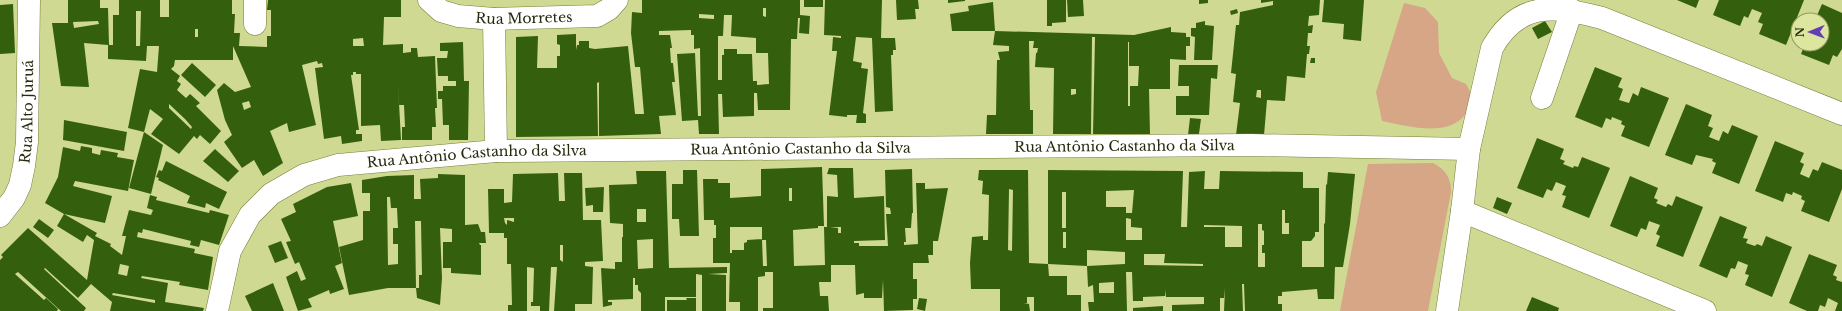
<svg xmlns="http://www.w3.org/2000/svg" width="1842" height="311" font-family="'Libre Baskerville',serif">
<rect width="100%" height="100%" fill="#d0d992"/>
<!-- green -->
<g fill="#d6a686">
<path d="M1404,3l21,5 13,14 1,31 13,25 14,6 7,13c-2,5 -3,11 -6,15 -17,27 -60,14 -85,9l-6,-29z"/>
<path d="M1433,163c13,7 18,15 18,29l-23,119h-88l28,-147z"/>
</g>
<!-- building -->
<g fill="#34600d" fill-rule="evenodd">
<path d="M68,0h32v8h8l1,37h4v-30h6v-15h41v17h9v-17h63v14h3l-1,19h6l-1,13 28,1v-11h4v-26h-4l1,-10h133v17h-17l-1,28 20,-1v9l8,-1v-4h6l1,9 17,-1 2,52h-2l1,19h-4v13h-30v-13h3l-1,-22h-5l-1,-21 3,56 -20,1 -1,-16 -19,1v-52h-5v-2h-3v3h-2l8,55h-3v4h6v7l-20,3 -1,-8 -17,3 -9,-71 8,-1 -1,-4 -4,1 -1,-3 -15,4 14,60 -27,7 -2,-9 -17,8 13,32 -20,13 -9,-16 -12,8 -18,-26 8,-7 -7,-15 -8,-30 7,-7 11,9 16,-5 -18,-41v14h-58l-1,6 -3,3 9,7 -3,5 4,3 -4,6 9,8 4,-4 10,9 -4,3 25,25 -11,13 -10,-9 -3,4 -3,-3 -15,18 -28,-20 12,-15 -13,-10 -6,23 -16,-4 12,-59 17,3 2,-26h-12l-1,15 -38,-2v-14l-24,-2 5,44 -28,-1 -9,-63h16zM136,11h5l-1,35h-4zM98,21l1,3 -25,4 -1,-6zM195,29h3v8h-3zM363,38l1,8h-11v-7zM249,101l2,6 -7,3 -2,-7zM169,104l16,15 7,8 -1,2 -22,-21z"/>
<path d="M642,0h158v15l10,1 -1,18 -10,-1 1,-15h-2l-1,21h-6l-1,71h-32l-1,-17h-3v23l-31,1 -1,-23h-4l1,40h-20l-1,-14 -16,1 -5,-67 18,-1 3,63h3l-1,-68 -6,1v-14h-3v-5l-32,1v4h11l2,13h-2l1,15h2l2,19h-3l4,33 -17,1 2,18 -62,2v-54l-2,1 1,53 -82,1v-100l22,-1 -1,32h20v-12h3v-11l-3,-1v-9l19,-1v16l1,-5h2v-4h10v7l6,1 33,-3 7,68h9l-4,-47h-5l-4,-34 1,-21 10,1zM763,8h3v9l-3,-1zM699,14l15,1v4l-15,-1zM724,15h8l-1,21 25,2v15h12l1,31 -12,1v-4h-4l-1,-27h-15v-5h-13v6h-2v25h-4v-44h5z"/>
<rect x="804" y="0" width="19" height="7"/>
<polygon points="825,0 882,0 881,38 895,38 896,50 893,50 893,55 891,55 893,111 875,112 872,38 856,37 853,61 862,63 861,68 868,69 863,113 866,114 866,123 856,123 857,115 847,115 847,117 829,115 837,51 832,51 833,37 841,38 841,36 824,35"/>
<polygon points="896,0 918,0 919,9 915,9 916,19 897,20"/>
<polygon points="948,0 965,0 965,1 948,3"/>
<polygon points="1047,0 1066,0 1066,22 1052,23 1052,26 1047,26"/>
<polygon points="1067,0 1083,0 1084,16 1068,17"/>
<polygon points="1199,0 1208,0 1208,3 1199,4"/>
<path d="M1261,0h59l-1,15 -10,1 -1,10 5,-1 -1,8h-4l-1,13h3l-1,8h-2l-2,24 -18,-2 -2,25 -18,-1 -3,35h-28l4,-32 -7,-1 3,-28 -5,-1 5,-48h3l1,-13 33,-7v-4l-12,2zM1257,90h4v8l-5,-1z"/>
<polygon points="1324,0 1364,0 1361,41 1343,39 1344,24 1322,22"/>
<polygon points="1677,0 1699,0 1696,8"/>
<polygon points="1719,0 1804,0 1786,45 1759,34 1763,24 1758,22 1762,13 1752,9 1748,18 1744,16 1740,26 1713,15"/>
<path d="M993,2l2,29 139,4 37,-8v5l15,1v4h4v9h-4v14l-16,-1v30h-21l1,45h-57l2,-97h-3l-1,97h-38l1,-66 -19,-1 1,-14h1l1,-5h-5l1,-7h-5l1,69h3v24h-47l1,-19h9l1,-55h3l-2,-8 11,-1v-5l-16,-1 2,-14h-43l-2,-17 19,-3 -1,-5zM1128,42h1v24h10l-1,20h-8v20h-2zM1071,89h5v5l-5,1z"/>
<polygon points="13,4 15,53 0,54 0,5"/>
<polygon points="1822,4 1842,13 1842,49 1837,57 1833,55 1829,65 1801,54 1805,44 1822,44 1822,20 1815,20"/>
<polygon points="1237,9 1238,13 1231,15 1230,11"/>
<polygon points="1205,21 1205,25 1214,26 1212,60 1194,60 1195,37 1191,36 1191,28 1196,28 1196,23"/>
<polygon points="1545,21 1552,32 1538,39 1532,28"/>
<polygon points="463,42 464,81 469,81 468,140 449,140 449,125 443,125 442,99 438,99 438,91 443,91 443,86 456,86 456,81 448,81 448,76 438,76 437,58 447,58 448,51 440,51 440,43"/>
<polygon points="1311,58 1315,58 1315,63 1310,63"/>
<polygon points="192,63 216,85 205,97 181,75"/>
<polygon points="1179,65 1218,65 1217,79 1211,78 1209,115 1176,115 1176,96 1189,96 1189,86 1178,86"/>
<polygon points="1595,67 1622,78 1618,87 1623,89 1619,100 1629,103 1633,93 1638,96 1641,87 1669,98 1649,147 1621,136 1625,126 1621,124 1622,121 1612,117 1611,120 1606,118 1602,128 1575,117"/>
<polygon points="1686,104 1712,115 1708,126 1713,128 1709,137 1719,141 1723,131 1728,134 1732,125 1758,136 1739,184 1712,173 1716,163 1712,161 1713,159 1696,155 1692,165 1665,155"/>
<polygon points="1190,118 1201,119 1199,134 1188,135"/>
<polygon points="64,120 127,132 124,151 63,140"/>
<polygon points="144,132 163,145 151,194 129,188"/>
<polygon points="1537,138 1564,149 1560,159 1565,161 1563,164 1573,168 1574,166 1578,167 1582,157 1610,168 1589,218 1562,207 1566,196 1562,195 1566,186 1556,182 1552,191 1547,189 1543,198 1517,188"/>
<polygon points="1775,141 1804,153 1800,162 1804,164 1800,174 1809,178 1813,169 1818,171 1822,162 1842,170 1842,189 1829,222 1801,211 1805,201 1801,199 1802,196 1793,192 1792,195 1786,193 1783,202 1755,191"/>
<path d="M81,146l11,2v5l8,2 1,-5 17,3 -1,4 17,3 -6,31 -53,-10 -2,5 39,10 -7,27 -41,-9 33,19 -2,3 16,8 -1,2 12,9 4,-19h-4l7,-26 22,5 2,-5 -6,-2 3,-13 7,2 -1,3 53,13 1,-3 19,5 -10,30 -18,-5 -2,7 -9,-2 1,-4 -48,-12 -1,4 -4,-1 -1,5 58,12 -1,4 19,4 -5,33 -29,-5 1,-3 -38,-6 -1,2 27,5 -3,19 39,6 -1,3h-93l2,-9 -21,-18 -13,14 -33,-30 -1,1 42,39 -2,3h-23l-43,-39 -3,2 29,26 2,-2 12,11 -1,2h-57v-51l3,-3 -2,-2 27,-27 59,52 7,-40 -7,-5 -4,7 -26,-16 7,-12 -19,-11 13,-26 5,-30 17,4zM120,264l9,2 -2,10 -9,-2zM113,293l42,7v3l-43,-8z"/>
<polygon points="215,149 239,171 228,182 203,161"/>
<polygon points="166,161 227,192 219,209 206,203 205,208 187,203 190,196 158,180 159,178 156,177 159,170 162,171"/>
<path d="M822,167l2,59h-6v2l-25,2 1,36 31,-1 -1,-38h3v-31l11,1 -1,-22 -10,-1 2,-6h24l1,30 30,-2 1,44 -31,1v2h5v3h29l-2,-32h5l-1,-6 -4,-1 -1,-37 27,-1 1,44h-1l-1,15h-6l1,14h-2v3l14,-1 -2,-61h9v6l23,-1 -10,53h-5v14h-5l1,8h-16v16h4v20h-4v11l-29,1 -1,-31 -1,18h-18v-5l-8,2 -1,-30h-24v17h-12l1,14h8l1,15h-66v-3h10v-36h-8v4l-7,1v34h-18v-9h-11l1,-39h-17v-25h3v-13h-2v-5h-10l-1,-41h15v4h12v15l31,-2v-27zM789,188h3v13h-3zM730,227h32v13h4l1,26h-4l-1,-27 -15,1v2l-3,1v7h-12v3h-2zM830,227h11v6h-3v-5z"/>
<polygon points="683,170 697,170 699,236 680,236 679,219 672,219 672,184 683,184"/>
<path d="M979,170h49l1,93 19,1 1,12h18v19h14v16h-47v-14h-7v6h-3l5,1 1,7h-30v-22h-29l-1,-26 2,-26 11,-1v4h5l1,-45 -7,-1 1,-13 -5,-1zM1009,189l4,1 -1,61 -4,-1z"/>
<path d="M1048,170l135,1 -2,56h6l2,-55 16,-1 -1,18h15l1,-18 83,1v16h16v44h-4v4l-4,5h-9v26h22v-44l1,1 1,-40 1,1 1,-13 27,2 -5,50 -7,43h-8l-1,32h-16l-1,-10 -35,3v4h-4v8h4v7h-37l-1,-27h-2l1,27h-19l1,-23 -1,10h-4v13h-48v-6l32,-1v-7h-38l-1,-7v6l-22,1v4h-10l-1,-29h-6l1,39h-38l-1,-9h6l-1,-17 -5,2 -1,-21 -39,-2zM1134,190l-2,23h-6v-6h-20v-16zM1062,192h4v36h-4zM1282,210h3v13h4v11h-7zM1126,218l5,1v8l11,1v12h-16zM1258,224h4v6l2,1v14h-2v8h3v14h-7zM1204,225l38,1v21h-17v-20h-21zM1063,232h3v16h-3zM1087,250l38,2v12l-38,2zM1144,254h21l-1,9 39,1v2l-59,-1zM1114,282v11h-15v-10z"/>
<path d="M636,171h30l3,97 58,-1v6l-19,1 18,1v36h-24v-36l-6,-1v23h-31v14h-24v-18l-3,-3v-5h-3v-7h-2v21l-25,1v2h4v3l-9,2 -2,-39 14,1v-7h7v-25h1v-13l-13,-1 -1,-38 28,-1zM637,209h9v13h-9zM653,239v29l-15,1 -1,-29z"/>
<path d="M558,173l1,28h6l-1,-28h18l1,47h18l2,41 -18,1v4l8,1 -1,37h-17v7h-21l3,-44h-6l-2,44h-9v-5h-9v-4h2l1,-34 -7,-1v44h-19v-6h4l-1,-41h-4v-26h-3v-5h-15l-1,-44h16v14l8,-1 1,-28zM504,218h10v4l-7,-2v5l-2,-2zM560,245h3v17l-3,-2z"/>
<path d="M438,174l27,1v50l13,-1 3,8h4l1,11h-7l1,2h1v30l-30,-2v-5h-8v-26h9v-13l-12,-1 2,50 -2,27 -23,-7 -1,-10h3v-13h3l-1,-54h-6l1,67h-28l-39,7 -10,-48 24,-7v-29h7v-18h-8v-13l25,-4 27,-1v24h7l-1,-20 18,-1zM387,197h3l1,11h6l1,20h-5v16h5v20l-10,1z"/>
<polygon points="1630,176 1658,188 1654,198 1658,200 1656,203 1666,207 1668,204 1672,206 1676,196 1703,207 1683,257 1656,246 1660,236 1656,234 1660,225 1649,221 1646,230 1641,228 1637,237 1610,226"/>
<polygon points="351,183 358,216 333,221 342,263 335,266 344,289 330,294 329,290 308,299 312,307 298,311 286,277 297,271 301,281 306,279 299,262 295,264 286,242 291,241 281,219 296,212 293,204 327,187"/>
<polygon points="604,187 603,212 593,212 593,205 586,206 585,188"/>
<polygon points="1497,197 1512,203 1507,214 1493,208"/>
<polygon points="1720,216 1747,227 1743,238 1748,239 1746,243 1755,246 1757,244 1762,246 1766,236 1792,247 1772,297 1745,285 1749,275 1745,274 1748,265 1738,261 1735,269 1731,268 1727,278 1699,266"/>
<polygon points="39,219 54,230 48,238 33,227"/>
<polygon points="281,241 288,258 275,263 268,246"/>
<polygon points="1809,254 1837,265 1833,275 1837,277 1836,280 1842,282 1842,311 1835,311 1838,303 1828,298 1825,307 1820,305 1818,311 1807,311 1789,303"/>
<polygon points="273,283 284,311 252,311 245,296"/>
<polygon points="1532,297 1559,308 1558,311 1526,311"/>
<polygon points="686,298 696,298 696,311 667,311 667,300 687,300"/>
<polygon points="919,298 927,299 925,311 917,309"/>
<polygon points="1163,306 1163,311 1133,311 1133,308"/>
</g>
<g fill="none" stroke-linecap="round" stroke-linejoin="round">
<!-- minor casing -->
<g stroke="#777e39" stroke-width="23">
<g id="minor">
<polyline points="255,0 255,24"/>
<path id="s1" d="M429,0l12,11 17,5 36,3 103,-3 12,-7 8,-9"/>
<polyline points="494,19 496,151"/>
<polyline points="1542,98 1572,10"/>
<polyline points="1462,211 1705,311"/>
<path id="s2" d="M0,216l14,-18 6,-13 4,-19 3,-24 2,-142"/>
<path id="s3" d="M217,311l13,-60 20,-36 21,-21 33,-19 34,-10 158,-14 755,-6 218,4"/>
<path d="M1447,311l15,-100 7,-62 23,-101c27,-48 63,-42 110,-30l240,96"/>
</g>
</g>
<!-- minor -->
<use href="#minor" stroke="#fff" stroke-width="22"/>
</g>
<g text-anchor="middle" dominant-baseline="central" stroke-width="4" stroke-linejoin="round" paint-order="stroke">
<!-- street labels -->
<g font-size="14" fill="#272a0d" stroke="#dde69f">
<text stroke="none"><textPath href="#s1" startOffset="100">Rua Morretes</textPath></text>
<text stroke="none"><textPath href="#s2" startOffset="111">Rua Alto Juruá</textPath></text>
<text stroke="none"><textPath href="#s3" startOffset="993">Rua Antônio Castanho da Silva</textPath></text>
<text stroke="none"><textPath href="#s3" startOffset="669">Rua Antônio Castanho da Silva</textPath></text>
<text stroke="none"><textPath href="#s3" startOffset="345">Rua Antônio Castanho da Silva</textPath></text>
</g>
</g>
<!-- north arrow -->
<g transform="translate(1810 32) rotate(269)"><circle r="19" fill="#dde69f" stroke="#949b65"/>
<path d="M0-3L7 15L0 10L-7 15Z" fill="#663db5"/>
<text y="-6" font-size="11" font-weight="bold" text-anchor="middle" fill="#272a0d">N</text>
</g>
</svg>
